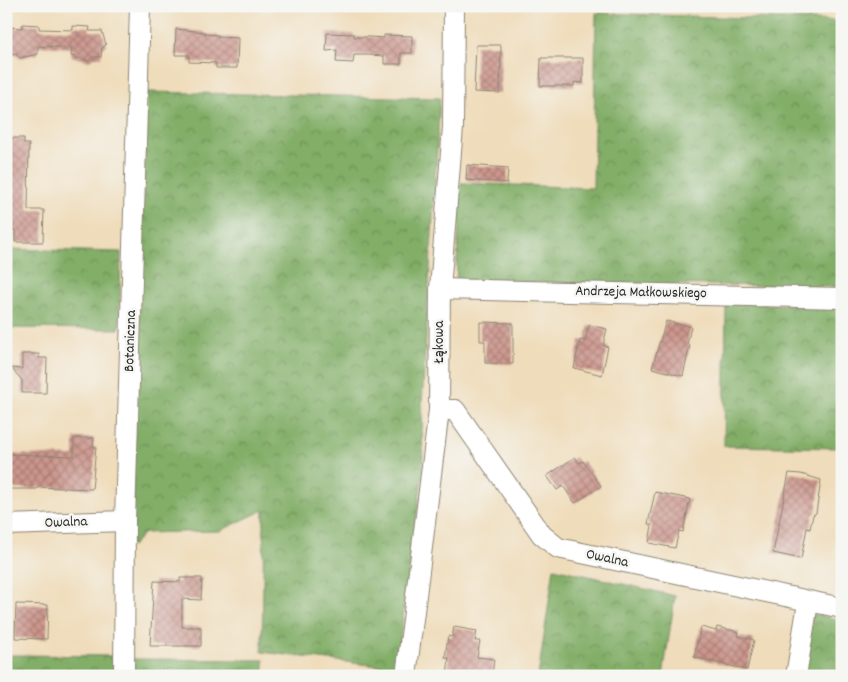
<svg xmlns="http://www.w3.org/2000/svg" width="848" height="682" font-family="Dekko,sans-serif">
<defs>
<pattern id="forest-crowns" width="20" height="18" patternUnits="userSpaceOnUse" patternTransform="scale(1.25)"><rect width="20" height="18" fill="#82ae67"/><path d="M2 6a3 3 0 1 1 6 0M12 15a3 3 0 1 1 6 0" fill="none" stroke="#6b8e55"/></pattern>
<pattern id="building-cross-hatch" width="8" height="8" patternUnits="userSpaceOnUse" patternTransform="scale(1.25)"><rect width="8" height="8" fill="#cc968d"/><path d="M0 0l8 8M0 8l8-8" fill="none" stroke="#a67b73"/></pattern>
</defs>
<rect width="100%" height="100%" fill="#f6f6f2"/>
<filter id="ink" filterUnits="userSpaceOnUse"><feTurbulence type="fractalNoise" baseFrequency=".02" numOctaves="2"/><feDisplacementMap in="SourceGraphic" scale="10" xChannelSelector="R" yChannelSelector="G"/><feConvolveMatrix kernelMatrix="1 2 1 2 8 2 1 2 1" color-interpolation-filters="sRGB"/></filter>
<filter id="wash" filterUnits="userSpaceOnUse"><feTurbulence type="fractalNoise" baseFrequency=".0096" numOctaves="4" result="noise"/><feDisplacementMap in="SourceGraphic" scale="20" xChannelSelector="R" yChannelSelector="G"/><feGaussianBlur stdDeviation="1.12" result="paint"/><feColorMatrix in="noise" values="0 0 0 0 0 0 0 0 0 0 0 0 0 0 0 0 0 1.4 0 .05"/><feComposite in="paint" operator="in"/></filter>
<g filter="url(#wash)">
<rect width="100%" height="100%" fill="#efdcba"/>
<!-- forest -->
<g fill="url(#forest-crowns)" stroke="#566c49">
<polygon points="596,13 842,21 842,287 456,281 461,183 593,188"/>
<polygon points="147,92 440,98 422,404 423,471 396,668 262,652 264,510 220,531 144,533 131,547"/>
<polygon points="6,249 121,252 119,329 6,328"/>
<polygon points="726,303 842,306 842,448 724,446"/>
<polygon points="554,568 675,596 663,676 538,676"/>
<polygon points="813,614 842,620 842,676 803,676"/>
<polygon points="6,655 119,656 119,676 6,676"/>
<polygon points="131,659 264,660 264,676 131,676"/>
</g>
<g id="blocks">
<!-- building -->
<g fill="url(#building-cross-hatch)">
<polygon points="23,24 39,25 39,29 73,30 73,26 90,27 89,31 102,31 106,45 102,48 101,57 93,57 89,61 71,56 72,48 38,46 38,54 20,58 16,54 8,53 6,34 9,27 22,28"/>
<polygon points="176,29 205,32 205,34 218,35 218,37 238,38 237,68 216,68 216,63 189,62 189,55 175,55"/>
<polygon points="327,33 354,34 354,37 369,37 384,38 384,35 412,36 412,53 401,53 401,64 384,64 384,56 369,55 354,55 353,63 336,62 337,50 326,51"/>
<polygon points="476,45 501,45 500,93 474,92"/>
<polygon points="541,58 583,58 583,83 574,82 574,86 540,86"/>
<polygon points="8,138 24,138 24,144 29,144 28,210 44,210 43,242 15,242 15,230 6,229"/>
<polygon points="467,165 508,168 507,183 466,180"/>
<polygon points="666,321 691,327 687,344 690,345 683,376 652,368"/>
<polygon points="480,322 513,323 513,364 485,363 485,341 480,341"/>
<polygon points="589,325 607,329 603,345 608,347 602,375 574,368 580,340 585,341"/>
<polygon points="22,354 39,354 39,358 47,358 46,393 22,393 22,380 11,368 22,369"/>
<polygon points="74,438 94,438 93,447 96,447 92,489 37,487 37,489 6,489 6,454 74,456"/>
<polygon points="575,457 579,463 583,461 601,486 575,503 563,486 557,490 547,476"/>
<polygon points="789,473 801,474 821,480 816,513 813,515 810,529 807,528 801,559 773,553"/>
<polygon points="655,492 690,499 683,532 679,531 675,548 649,543 652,525 648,524"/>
<polygon points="180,578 202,578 201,600 182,599 182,627 201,627 201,646 150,646 154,581 180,582"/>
<polygon points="16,604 48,605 47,639 15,638"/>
<polygon points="454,627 477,631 475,641 480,641 477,657 494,659 492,676 447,676 449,658 445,658 448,636 452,637"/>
<polygon points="701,627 716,631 717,627 739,632 738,636 754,640 747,670 694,657"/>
</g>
</g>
</g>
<g filter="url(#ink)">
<use href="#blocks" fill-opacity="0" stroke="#8d8472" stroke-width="1"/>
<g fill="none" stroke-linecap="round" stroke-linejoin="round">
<!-- street casing -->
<g stroke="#8d8472" stroke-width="22">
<g id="street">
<polyline points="440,289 842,298"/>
<polyline points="439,410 455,410 542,535 558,548 842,608"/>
<polyline points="6,525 125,521"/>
<polyline points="124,676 125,521 140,6"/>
<polyline points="406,676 439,410 440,289 453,127 454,6"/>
<polyline points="796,676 808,603"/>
</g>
</g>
<!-- street -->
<use href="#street" stroke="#fff" stroke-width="20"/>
</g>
</g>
<g text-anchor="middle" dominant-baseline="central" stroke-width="5" stroke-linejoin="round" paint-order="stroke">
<!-- street labels -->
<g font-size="15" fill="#2b2b2b" stroke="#f6f6f2">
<text transform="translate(641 293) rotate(1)">Andrzeja Małkowskiego</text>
<text transform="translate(131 341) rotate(-88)">Botaniczna</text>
<text transform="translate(440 342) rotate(-90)">Łąkowa</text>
<text transform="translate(66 523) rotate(-2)">Owalna</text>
<text transform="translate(607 559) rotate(12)">Owalna</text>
</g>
</g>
<!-- margin -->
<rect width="848" height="682" fill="none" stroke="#f6f6f2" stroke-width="25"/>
</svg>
